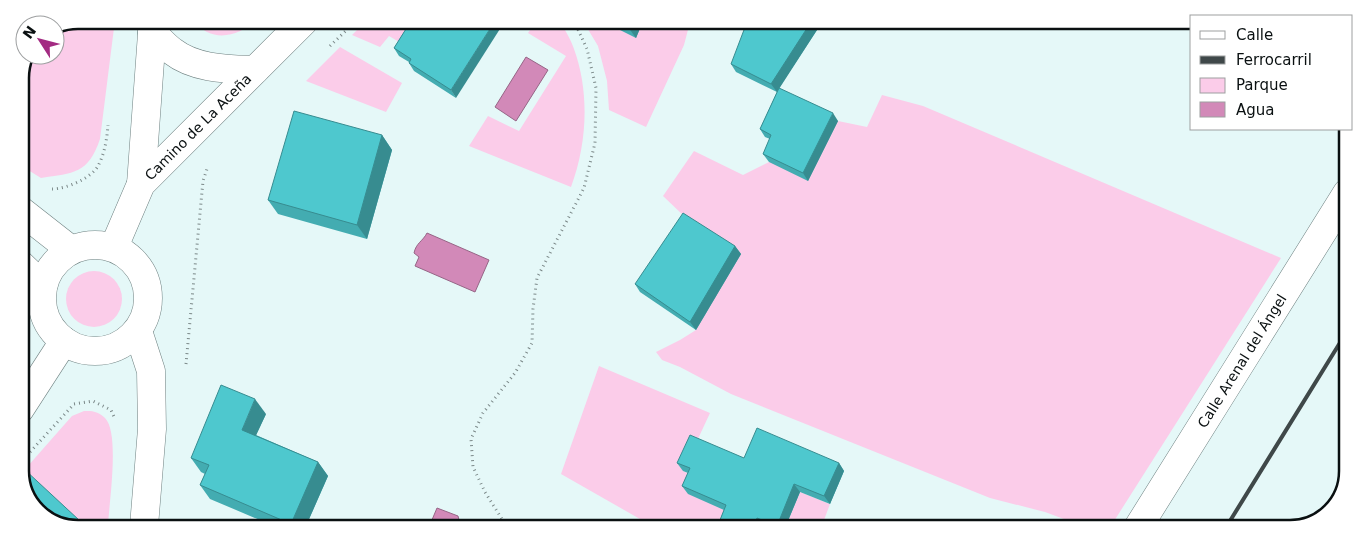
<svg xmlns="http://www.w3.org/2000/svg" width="1368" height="549" font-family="'DejaVu Sans',sans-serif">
<rect width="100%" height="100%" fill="#e5f8f8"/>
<!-- green -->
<g fill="#fbcce9">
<path d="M78,20h37l-15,119c-12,35 -26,34 -59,39l-21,-13v-91l9,-19h26v-26z"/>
<path d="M196,20h59c-12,13 -32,20 -48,12 -5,-2 -8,-8 -11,-12z"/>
<polygon points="366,21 422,21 406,46 389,36 380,47 352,35"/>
<path d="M536,21h24c5,9 11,19 14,28 16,44 13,95 -3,138l-102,-41 19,-30 31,15 47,-75 -38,-23z"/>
<polygon points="583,21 690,22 684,45 646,127 609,110 607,81 598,46"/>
<polygon points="340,47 402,83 386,112 306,81"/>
<polygon points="882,95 923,106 1281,258 1109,529 1088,528 1045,512 990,498 731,394 680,367 662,360 656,352 680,340 696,330 685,217 663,196 694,151 743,175 769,162 838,121 867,127"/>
<circle cx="94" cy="299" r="28"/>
<polygon points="599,366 710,413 683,471 695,476 732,513 726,528 654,527 561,474"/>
<path d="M84,411c8,0 14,0 21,7 15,15 4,85 3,108h-49l-27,-19 -12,-32 52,-59z"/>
<polygon points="800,492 830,504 821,528 785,528"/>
</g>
<!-- water -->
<g fill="#d289b8" stroke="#966586">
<polygon points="526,57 548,70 516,121 495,107"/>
<path d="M427,233l62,27 -14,32 -60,-26 4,-9 -5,-4c2,-10 9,-12 13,-20z"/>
<polygon points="437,508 458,516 460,524 459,527 429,527"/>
</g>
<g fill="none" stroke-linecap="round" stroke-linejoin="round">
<!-- minor casing -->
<g stroke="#6e8080" stroke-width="29">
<g id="minor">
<path d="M152,32c7,7 13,14 20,19 23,18 55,18 83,19"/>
<polyline points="141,184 153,20"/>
<polyline points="20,210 71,250"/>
<circle cx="95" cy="298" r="53"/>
<polyline points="114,247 141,184 304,21"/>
<polyline points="20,264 43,286"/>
<polyline points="138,331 151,371 152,429 144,526"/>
<polyline points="20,409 64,341"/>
<polyline points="1137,529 1347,193"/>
</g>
</g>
<!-- path -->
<g stroke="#7b8888" stroke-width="3" stroke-dasharray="1 4" stroke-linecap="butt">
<polyline points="330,46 356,21"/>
<path d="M52,189c14,0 41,-11 47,-25 6,-12 8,-26 9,-39"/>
<polyline points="186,364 203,181 207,169"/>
<polyline points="20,463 74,404 93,401 111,410 115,419"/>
<polyline points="507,527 485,492 473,467 471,439 483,413 515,373 532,343 533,309 537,278 584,188 595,143 596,88 587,49 574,21"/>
</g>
<!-- minor -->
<use href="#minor" stroke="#fff" stroke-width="28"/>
<!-- rail -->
<polyline stroke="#3f4849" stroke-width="4" points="1225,529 1346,333"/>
</g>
<!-- wall -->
<g fill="#43acb1">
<polygon points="411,21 456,98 414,71 409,63 409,62 399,56 394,48"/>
<polygon points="602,21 643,21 636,38"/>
<polygon points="811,22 817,30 779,88 838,121 808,181 769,162 763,154 770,139 765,137 760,129 777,92 736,72 731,64"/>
<polygon points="382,135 392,150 367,239 278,214 268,200"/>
<polygon points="735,246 741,254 696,330 640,292 635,284"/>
<polygon points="266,414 256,435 318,462 328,476 306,526 274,526 210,499 200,485 205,474 201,472 191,458"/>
<polygon points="744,458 839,463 844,471 830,504 800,492 785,528 766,528 763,526 762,528 719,528 718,525 724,510 688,494 682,486 688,473 683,471 677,463"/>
</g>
<!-- shaded-wall -->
<g fill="#378c90">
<polygon points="495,21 505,21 456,98 451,90"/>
<polygon points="626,21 643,21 636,38 625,23"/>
<polygon points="811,22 817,30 777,92 771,84"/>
<polygon points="833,113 838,121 808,181 803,173"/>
<polygon points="382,135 392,150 367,239 357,225"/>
<polygon points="735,246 741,254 696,330 690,322"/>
<polygon points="255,399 266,414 252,444 242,430"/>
<polygon points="318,462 328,476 306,526 293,526 291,524"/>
<polygon points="839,463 844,471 830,504 824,496"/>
<polygon points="794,484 800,492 785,528 778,528 777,526"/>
<polygon points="757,518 763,526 762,528 753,528"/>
<polygon points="79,520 83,526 74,526"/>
</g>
<!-- building -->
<g fill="#4ec8ce" stroke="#378c90">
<polygon points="411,21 495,21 451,90 409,63 411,59 394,48"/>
<polygon points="747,22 811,22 771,84 731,64"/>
<polygon points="779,88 833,113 803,173 763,154 771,135 760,129"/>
<polygon points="294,111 382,135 357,225 268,200"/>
<polygon points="683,213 735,246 690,322 635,284"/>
<polygon points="221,385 255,399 242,430 318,462 291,524 200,485 209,465 191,458"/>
<polygon points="757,428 839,463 824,496 794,484 777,526 757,518 753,528 724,528 718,525 726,505 682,486 690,468 677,463 690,435 744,458"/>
<polygon points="24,469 79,520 74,526 59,526 32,507 20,475 20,472"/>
</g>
<g text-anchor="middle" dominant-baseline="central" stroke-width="5" stroke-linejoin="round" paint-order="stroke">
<!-- street labels -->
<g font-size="14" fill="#0a1011" stroke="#fff">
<text transform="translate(198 127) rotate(-45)">Camino de La Aceña</text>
<text transform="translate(1242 361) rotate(-58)">Calle Arenal del Ángel</text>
</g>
</g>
<!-- crop -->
<path d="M0 0H1368V549H0ZM78 29H1290A49 49 0 0 1 1339 78V471A49 49 0 0 1 1290 520H78A49 49 0 0 1 29 471V78A49 49 0 0 1 78 29Z" fill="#fff" fill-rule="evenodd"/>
<path fill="none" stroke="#0a1011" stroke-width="2.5" d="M78 29H1290A49 49 0 0 1 1339 78V471A49 49 0 0 1 1290 520H78A49 49 0 0 1 29 471V78A49 49 0 0 1 78 29Z"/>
<!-- legend -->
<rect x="1190" y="15" width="162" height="115" fill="#ffffff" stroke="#9d9fa0"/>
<rect x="1200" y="31" width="25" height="8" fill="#ffffff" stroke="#9d9fa0"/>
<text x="1236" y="40" font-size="15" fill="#0a1011">Calle</text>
<rect x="1200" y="56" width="25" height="8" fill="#3f4849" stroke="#9d9fa0"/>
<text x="1236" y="65" font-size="15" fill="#0a1011">Ferrocarril</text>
<rect x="1200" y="78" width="25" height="15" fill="#fbcce9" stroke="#9d9fa0"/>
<text x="1236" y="90" font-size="15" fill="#0a1011">Parque</text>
<rect x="1200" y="102" width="25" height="15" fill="#d289b8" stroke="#9d9fa0"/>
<text x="1236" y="115" font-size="15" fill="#0a1011">Agua</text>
<!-- north arrow -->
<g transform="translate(40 40) rotate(306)"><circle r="24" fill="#ffffff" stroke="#9d9fa0"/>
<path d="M0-4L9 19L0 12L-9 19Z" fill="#a32b82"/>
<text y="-8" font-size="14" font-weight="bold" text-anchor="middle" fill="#0a1011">N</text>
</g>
</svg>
